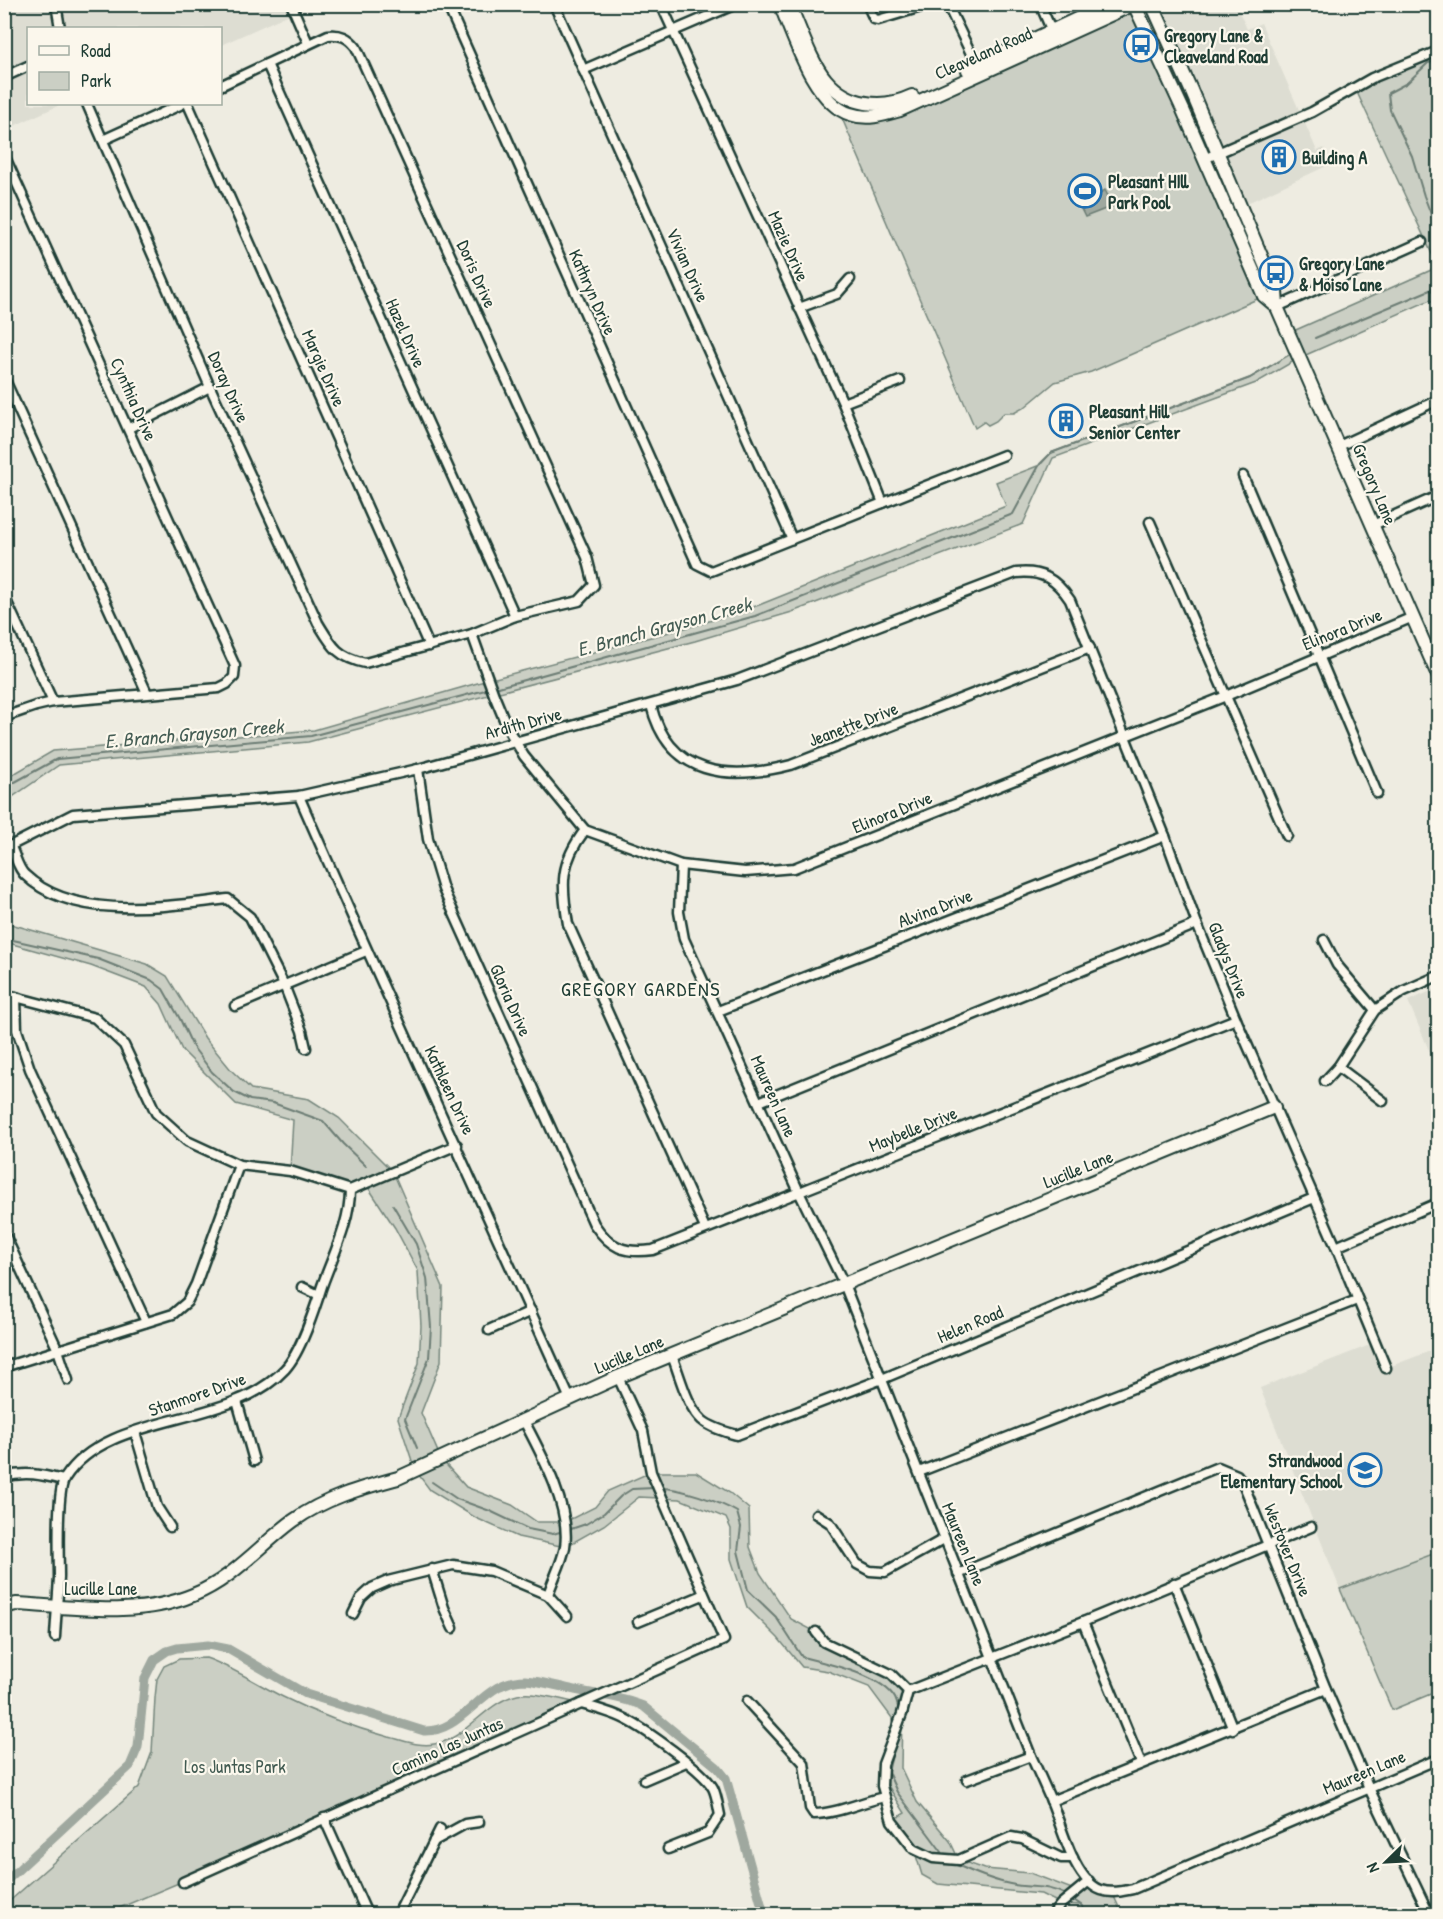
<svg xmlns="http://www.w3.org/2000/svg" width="1443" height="1919" font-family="'Patrick Hand',sans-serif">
<rect width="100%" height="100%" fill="#eeece1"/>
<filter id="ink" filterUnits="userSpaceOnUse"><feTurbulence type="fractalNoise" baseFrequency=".0167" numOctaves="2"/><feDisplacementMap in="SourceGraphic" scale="12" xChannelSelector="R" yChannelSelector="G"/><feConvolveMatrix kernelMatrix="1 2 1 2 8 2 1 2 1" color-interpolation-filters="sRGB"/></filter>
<g filter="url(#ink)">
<!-- built -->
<g fill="#ddddd2">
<polygon points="291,4 294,12 221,45 220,28 28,28 28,104 62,104 5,130 4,5"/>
<polygon points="1152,5 1236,5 1247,29 1261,23 1317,151 1324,148 1331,164 1247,203 1218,137 1191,90"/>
<polygon points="1438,988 1438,1071 1408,1001"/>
<polygon points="1375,1343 1386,1368 1438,1348 1438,1552 1340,1589 1260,1388"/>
</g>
<!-- green -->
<g fill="#cbcfc4" stroke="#75867c" stroke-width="1.5">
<polygon points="1134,5 1264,296 1091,372 1055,382 1025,407 1014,413 1004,413 996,421 988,425 984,422 975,428 838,109 878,116"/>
<polygon points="1438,51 1438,305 1430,300 1299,358 1256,383 1053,458 1023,524 792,612 695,641 308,742 59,765 5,802 5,779 53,751 314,730 488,680 700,624 759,605 1006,506 996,482 1040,465 1051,453 1250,378 1296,351 1289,333 1438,267 1355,88"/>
<polygon points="4,922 147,964 167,976 205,1038 232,1071 251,1089 309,1099 339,1118 393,1172 443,1287 441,1361 421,1413 441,1459 466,1487 512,1505 537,1522 565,1522 595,1507 608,1491 651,1472 696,1472 730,1493 749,1509 750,1547 760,1573 791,1619 816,1632 824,1642 891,1674 908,1691 902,1714 901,1768 917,1802 950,1841 959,1860 985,1869 1030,1873 1077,1891 1089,1881 1112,1892 1122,1914 1088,1914 1081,1905 1061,1904 1041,1894 938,1884 922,1875 914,1849 892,1821 905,1813 882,1776 891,1745 892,1718 869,1687 828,1671 802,1667 778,1638 747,1607 731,1559 731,1529 726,1518 680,1499 639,1497 604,1525 565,1547 518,1537 476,1518 430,1490 415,1470 398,1418 419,1363 421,1326 418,1271 395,1228 366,1184 350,1190 290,1171 293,1120 236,1104 182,1050 161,1004 146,987 91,966 5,942"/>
<polygon points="1438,1552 1438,1691 1392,1710 1340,1589"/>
<path d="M206,1658c28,10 51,26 77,39 34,17 69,30 106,40 14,3 30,10 45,7 34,-5 53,-46 89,-50 13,-2 44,7 58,10l-348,156 -128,54h-100l-1,-8 135,-119 13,-35 3,-54 2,-19 7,-13 15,-7z"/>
</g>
<!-- water -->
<polygon fill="#9fa89f" stroke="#6c7d74" stroke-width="1.5" points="1105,190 1113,206 1085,217 1079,205"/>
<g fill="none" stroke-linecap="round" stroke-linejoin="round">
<!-- stream -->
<g stroke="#6c7d74" stroke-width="2">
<polyline points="1438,61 1428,63 1407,83 1388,93 1390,110 1412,156 1424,196 1438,232"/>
<polyline points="1430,290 1438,293"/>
<polyline points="1315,338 1430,290 1438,280"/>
<polyline points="495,688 755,616 1013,514 1040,464 1051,453 1250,378 1277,362"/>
<polyline points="4,788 57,759 311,736 489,689"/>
<polyline points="4,938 98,959 151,980 163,989 180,1019 193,1047 212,1072 234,1092 250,1100 273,1103 323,1121 343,1144 366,1166"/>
<polyline points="393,1205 416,1244 427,1278 431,1327 429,1358 405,1419 417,1448"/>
<polyline points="432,1482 457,1499 490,1511 528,1529 553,1534 563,1531"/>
<path d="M660,1488c18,-1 60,14 77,24l4,15 -3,24 10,39 28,27 26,40c24,6 80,18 93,41 2,4 3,9 4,13"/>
<polyline points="568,1530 586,1524 604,1513 621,1496 632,1489 654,1488"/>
<polyline points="895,1743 888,1772 897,1792 942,1852"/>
<path d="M952,1863c19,8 37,17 58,21 21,5 36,0 56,11"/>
<polyline points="1071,1898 1081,1905 1088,1914"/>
</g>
<!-- canal -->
<path stroke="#9fa89f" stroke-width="9" d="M4,1883l126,-117 8,-19 7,-69 9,-18 13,-9 10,-3 31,-3 20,4 78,45 118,37c31,1 48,-29 74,-44 8,-4 17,-7 27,-7 16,1 34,7 50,10 23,5 47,7 68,16l74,61 9,11 38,136"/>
<!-- street casing -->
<g stroke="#1f3d34" stroke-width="13">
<g id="street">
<polyline points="56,4 60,28"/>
<polyline points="291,4 308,43"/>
<polyline points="447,4 697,564 711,571 1004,455"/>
<polyline points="554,4 792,539"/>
<polyline points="661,4 843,403 883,503"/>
<polyline points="867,4 874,19 878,20 931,4"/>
<polyline points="947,4 977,66"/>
<polyline points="1040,4 1053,34"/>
<polyline points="267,64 515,616"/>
<polyline points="583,70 736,4"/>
<polyline points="4,77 28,66"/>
<path d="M87,104l123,283 108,236c14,23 19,34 47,40l107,-29 43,-18 64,-15 15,-16 -7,-28 -231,-510c-8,-10 -15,-13 -28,-12l-108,51"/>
<polyline points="188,104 429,646"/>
<polyline points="103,140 182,104"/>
<polyline points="4,155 235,666 234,677 227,684 219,688 53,702 36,706 4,717"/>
<polyline points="1204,159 1312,112 1372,78 1438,51"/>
<polyline points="1277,307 1422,242"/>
<polyline points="799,308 837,294 850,279"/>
<polyline points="4,378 147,693"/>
<polyline points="843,403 900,381"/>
<polyline points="129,428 210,387"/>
<polyline points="1339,446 1438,400"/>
<polyline points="1243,476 1377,793"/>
<polyline points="1150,522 1287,836"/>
<polyline points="1373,525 1438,496"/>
<polyline points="4,596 53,702"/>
<polyline points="472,634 494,695 508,729 524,756 585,830 681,865 745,872 794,868 1226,696 1413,617"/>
<path d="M651,705c18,72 78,76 140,60l299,-117"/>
<path d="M418,769l10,70 15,50 151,335c16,24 31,30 59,26l583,-231"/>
<path d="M299,796c88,202 181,402 271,603"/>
<path d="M585,830c-25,33 -24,54 -17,94l137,304"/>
<path d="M11,847c4,8 7,22 14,28 49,47 142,31 203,24l22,18 34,68 18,46 4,17"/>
<path d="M4,849l69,-35 226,-18 119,-27 319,-89 279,-107c25,-3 40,6 54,27l95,236 32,88 39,95 100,228 50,121"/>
<path d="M681,865l-2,47 5,27 115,253 45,92 187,472c7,15 14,31 21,47 10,24 22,77 49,87 10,4 23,1 32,-1l305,-130"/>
<polyline points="1324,940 1337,965 1375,1010"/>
<polyline points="4,994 95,1018 124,1045 156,1113 187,1141 239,1165 290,1171 350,1190 457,1145"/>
<polyline points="16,997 17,1030 30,1069 146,1322"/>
<polyline points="235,1006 366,951"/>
<polyline points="718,1011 1165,836"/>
<polyline points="1338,1067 1383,1101"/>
<polyline points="1325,1081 1338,1067 1375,1010 1404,991 1438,976"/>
<polyline points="759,1102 1197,924"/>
<polyline points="4,1233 58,1350 68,1380"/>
<polyline points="1336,1247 1438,1203"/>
<polyline points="302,1287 319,1295"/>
<polyline points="489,1330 531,1311"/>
<path d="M672,1356c8,19 14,49 30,64 9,8 24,12 35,15l145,-56 432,-181"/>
<polyline points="4,1367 173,1314 187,1302 196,1284 239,1165"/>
<polyline points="237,1401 254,1461"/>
<path d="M524,1421c18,34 47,87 41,126 -3,16 -12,32 -17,48"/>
<polyline points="135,1432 157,1507 170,1527"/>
<polyline points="919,1472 1357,1300"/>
<path d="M4,1477c22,-6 38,-2 59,3"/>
<polyline points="816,1514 830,1523 857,1564 870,1571 885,1572 944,1539"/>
<polyline points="432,1569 444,1608 453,1628"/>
<polyline points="958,1574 1218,1467 1237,1475 1243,1483 1326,1689 1369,1788 1429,1914"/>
<polyline points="1174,1583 1233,1729"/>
<polyline points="353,1614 361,1598 372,1588 388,1581 453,1565 491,1571 548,1595 567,1616"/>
<polyline points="638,1622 703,1595"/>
<polyline points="1083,1622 1141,1763"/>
<polyline points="816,1632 824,1642 891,1674 908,1691 902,1714 883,1764 882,1786 892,1821 914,1849 933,1858 959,1860 1011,1837 1022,1839 1061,1858 1073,1858"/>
<path d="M55,1637c1,-20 3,-40 4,-60 0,-20 -3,-85 6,-99 44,-68 165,-49 220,-109 16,-17 30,-61 37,-83 11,-31 28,-63 28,-96"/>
<polyline points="908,1691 1083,1622 1311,1527"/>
<path d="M747,1701l57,62 6,45 4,6c22,0 47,-12 70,-17"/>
<path d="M581,1704c15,4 30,8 44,15 20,10 78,51 88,69 4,8 5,19 7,27l-12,18 -40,16"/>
<polyline points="644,1780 686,1762"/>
<polyline points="967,1780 1031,1756"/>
<polyline points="1051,1801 1326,1689"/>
<polyline points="324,1818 367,1914"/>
<polyline points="434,1841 465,1824 479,1822"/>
<polyline points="183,1882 724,1640 651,1472 643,1431 618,1377"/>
<polyline points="1428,1913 1438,1909"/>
<polyline points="398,1914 440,1829"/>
<polyline points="1053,1914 1061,1904 1089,1881"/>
</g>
</g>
<!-- secondary casing -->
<g stroke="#1f3d34" stroke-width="16">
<g id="secondary">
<path d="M780,4c14,33 34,99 70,110 17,6 33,1 50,-4l234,-106"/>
<path d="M789,4c10,22 22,59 37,76 22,26 56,30 86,16"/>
<polyline points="1134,4 1183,110 1264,296 1277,307"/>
<polyline points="1152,4 1191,90 1276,291 1277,307 1438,675"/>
<polyline points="968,70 1109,4"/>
<path d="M4,1607l12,-3c58,3 122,14 177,-9 40,-16 66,-49 100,-74 32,-23 68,-33 105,-43l220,-101 656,-270"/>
</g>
</g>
<!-- street -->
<use href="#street" stroke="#fbf7ec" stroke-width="8"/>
<!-- secondary -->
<use href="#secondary" stroke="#fbf7ec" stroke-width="12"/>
</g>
</g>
<!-- icons -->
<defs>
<g id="bus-ring" transform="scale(1.725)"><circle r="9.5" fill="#fbf7ec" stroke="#1f6fb2" stroke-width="1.5"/><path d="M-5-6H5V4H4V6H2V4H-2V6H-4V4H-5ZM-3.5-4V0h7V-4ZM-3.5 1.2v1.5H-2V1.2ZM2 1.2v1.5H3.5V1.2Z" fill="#1f6fb2"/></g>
<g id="building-ring" transform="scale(1.725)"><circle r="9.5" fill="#fbf7ec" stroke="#1f6fb2" stroke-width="1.5"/><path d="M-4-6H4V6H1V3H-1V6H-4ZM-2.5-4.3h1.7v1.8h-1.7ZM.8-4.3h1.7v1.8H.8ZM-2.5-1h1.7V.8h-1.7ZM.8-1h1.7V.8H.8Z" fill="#1f6fb2"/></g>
<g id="stadium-ring" transform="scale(1.725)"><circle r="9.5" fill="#fbf7ec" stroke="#1f6fb2" stroke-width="1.5"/><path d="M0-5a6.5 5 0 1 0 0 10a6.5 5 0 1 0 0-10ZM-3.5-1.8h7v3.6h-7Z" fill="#1f6fb2"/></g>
<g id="school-ring" transform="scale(1.725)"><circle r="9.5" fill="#fbf7ec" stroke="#1f6fb2" stroke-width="1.5"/><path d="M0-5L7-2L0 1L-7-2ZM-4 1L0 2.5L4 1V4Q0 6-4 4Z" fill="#1f6fb2"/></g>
</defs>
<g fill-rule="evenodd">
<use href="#bus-ring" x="1141" y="45"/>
<use href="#building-ring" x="1279" y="157"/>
<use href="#stadium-ring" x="1085" y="191"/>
<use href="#bus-ring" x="1276" y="273"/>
<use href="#building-ring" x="1066" y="421"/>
<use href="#school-ring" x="1365" y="1470"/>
</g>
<g text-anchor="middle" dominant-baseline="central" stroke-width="4.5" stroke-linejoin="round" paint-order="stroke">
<!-- poi labels -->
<g font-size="18" font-weight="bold" fill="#1f3d34" stroke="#fbf7ec" text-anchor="start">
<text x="1164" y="35">Gregory Lane &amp;<tspan x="1164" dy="21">Cleaveland Road</tspan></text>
<text x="1302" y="157">Building A</text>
<text x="1108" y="181">Pleasant HIll<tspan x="1108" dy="21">Park Pool</tspan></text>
<text x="1299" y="263">Gregory Lane<tspan x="1299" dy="21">&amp; Moiso Lane</tspan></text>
<text x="1089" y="411">Pleasant Hill<tspan x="1089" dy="21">Senior Center</tspan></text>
<text x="1342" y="1460" text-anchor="end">Strandwood<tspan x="1342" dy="21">Elementary School</tspan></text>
</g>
<!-- street labels -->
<g font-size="18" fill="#1f3d34" stroke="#fbf7ec">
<text transform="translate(983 53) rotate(-24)">Cleaveland Road</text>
<text transform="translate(789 246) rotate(66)">Mazie Drive</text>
<text transform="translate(688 265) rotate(66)">Vivian Drive</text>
<text transform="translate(477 274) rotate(66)">Doris Drive</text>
<text transform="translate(593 292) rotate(66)">Kathryn Drive</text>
<text transform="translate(406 333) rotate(66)">Hazel Drive</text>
<text transform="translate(324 368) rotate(66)">Margie Drive</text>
<text transform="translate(229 387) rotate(66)">Doray Drive</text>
<text transform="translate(134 399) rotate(66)">Cynthia Drive</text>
<text transform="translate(1375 484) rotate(67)">Gregory Lane</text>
<text transform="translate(1342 629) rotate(-22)">Elinora Drive</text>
<text transform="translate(523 723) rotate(-15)">Ardith Drive</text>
<text transform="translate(853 724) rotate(-21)">Jeanette Drive</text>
<text transform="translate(892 812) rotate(-22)">Elinora Drive</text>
<text transform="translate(935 908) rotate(-21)">Alvina Drive</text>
<text transform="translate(1229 960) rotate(68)">Gladys Drive</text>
<text transform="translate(511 1000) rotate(66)">Gloria Drive</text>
<text transform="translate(450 1090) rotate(65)">Kathleen Drive</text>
<text transform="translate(774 1096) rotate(66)">Maureen Lane</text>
<text transform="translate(913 1129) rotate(-22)">Maybelle Drive</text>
<text transform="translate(1078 1169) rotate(-22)">Lucille Lane</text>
<text transform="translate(970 1324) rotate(-23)">Helen Road</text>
<text transform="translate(629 1354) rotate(-23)">Lucille Lane</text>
<text transform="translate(197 1394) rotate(-19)">Stanmore Drive</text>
<text transform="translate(964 1544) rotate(68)">Maureen Lane</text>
<text transform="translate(1288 1550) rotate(68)">Westover Drive</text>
<text x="101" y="1588">Lucille Lane</text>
<text transform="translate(447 1746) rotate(-24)">Camino Las Juntas</text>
<text transform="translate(1364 1772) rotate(-23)">Maureen Lane</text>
</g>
<!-- park labels -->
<g font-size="18" fill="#415a51" stroke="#fbf7ec">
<text x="235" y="1766">Los Juntas Park</text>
</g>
<!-- water labels -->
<g font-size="20" font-style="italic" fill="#455d54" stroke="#fbf7ec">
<text transform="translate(664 626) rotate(-15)">E. Branch Grayson Creek</text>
<text transform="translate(194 733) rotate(-5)">E. Branch Grayson Creek</text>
</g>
<!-- neighbourhood labels -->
<g font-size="20" letter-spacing="1.5" fill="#1f3d34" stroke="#fbf7ec">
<text x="641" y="988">GREGORY GARDENS</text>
</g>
</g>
<!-- margin -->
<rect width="1443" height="1919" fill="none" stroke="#fbf7ec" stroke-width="24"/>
<rect x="12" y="12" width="1419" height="1895" fill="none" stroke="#1f3d34" stroke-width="2" filter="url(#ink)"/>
<!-- legend -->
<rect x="27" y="27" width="195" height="78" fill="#fbf7ec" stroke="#a3ada2" stroke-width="1.5"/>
<rect x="39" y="46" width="30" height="9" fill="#fbf7ec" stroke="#a3ada2" stroke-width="1.5"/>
<text x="81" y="57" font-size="18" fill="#1f3d34">Road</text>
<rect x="39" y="72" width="30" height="18" fill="#cbcfc4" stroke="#a3ada2" stroke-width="1.5"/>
<text x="81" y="87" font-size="18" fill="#1f3d34">Park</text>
<!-- north arrow -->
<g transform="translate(1386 1862) rotate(246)" stroke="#fbf7ec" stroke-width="4.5" paint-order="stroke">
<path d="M0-4.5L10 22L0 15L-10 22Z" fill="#1f3d34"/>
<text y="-9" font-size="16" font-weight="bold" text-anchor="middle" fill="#1f3d34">N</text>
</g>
</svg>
